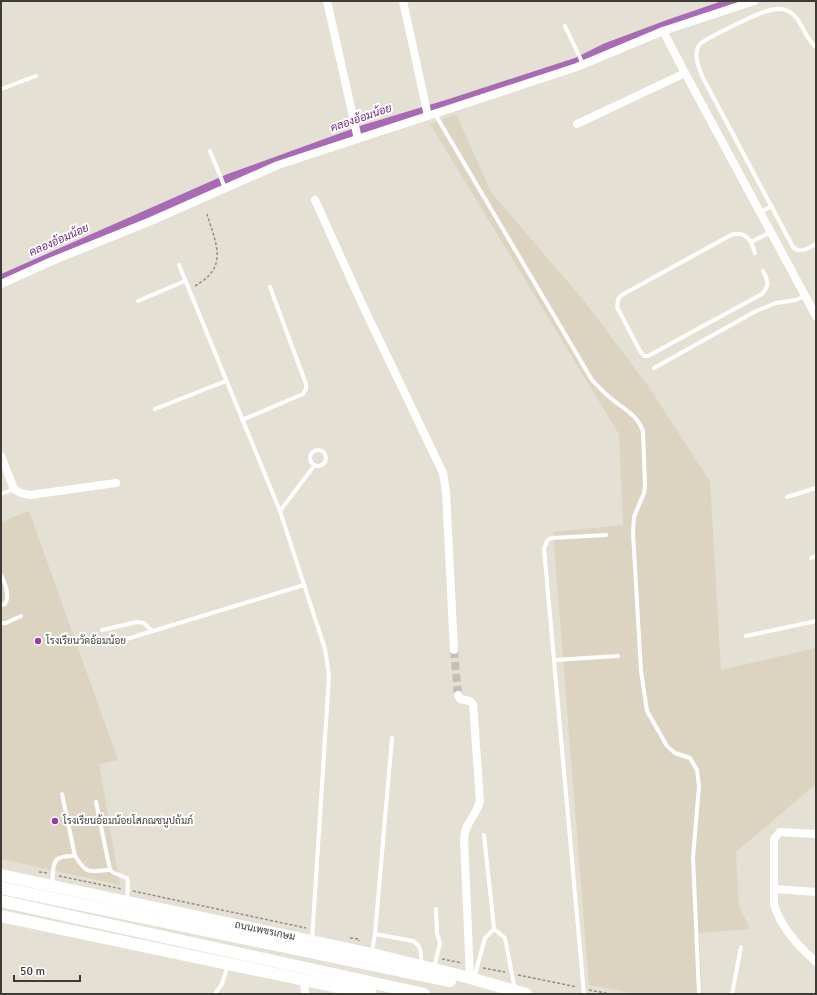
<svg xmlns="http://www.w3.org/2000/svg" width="817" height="995" font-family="Signika,Sarabun,sans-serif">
<rect width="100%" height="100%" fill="#e5e0d4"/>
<!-- built -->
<g fill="#dcd4c1">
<polygon points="456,114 491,192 585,302 648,386 710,481 721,670 816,648 816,784 736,852 739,906 750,929 699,933 702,994 637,994 589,985 553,532 623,525 619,434 430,124"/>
<polygon points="29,511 118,760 99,764 120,885 1,859 1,522"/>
</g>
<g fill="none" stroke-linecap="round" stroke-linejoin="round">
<!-- canal -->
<polyline stroke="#a96ab5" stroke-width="9" points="1,279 227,179 365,129 451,103 577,62 605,48 669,24 736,1"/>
<!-- street-tunnel -->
<polyline stroke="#c4bfb5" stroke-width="8" stroke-dasharray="8 4" stroke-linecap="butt" points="454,650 458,695"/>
<!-- path -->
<g stroke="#928e86" stroke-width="1.5" stroke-dasharray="3 2" stroke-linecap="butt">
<path d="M195,286c34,-19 21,-42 12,-72"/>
<polyline points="39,872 48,873"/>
<polyline points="59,876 122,889"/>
<polyline points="133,891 306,928"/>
<polyline points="350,938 359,939 359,941"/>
<polyline points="442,959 462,963"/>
<polyline points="483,968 505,972"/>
<polyline points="518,975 577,987"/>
<polyline points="589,990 611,994"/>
</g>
<!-- lane -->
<g stroke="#fff" stroke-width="4">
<polyline points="565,26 583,64"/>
<path d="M816,47c-12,-9 -15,-31 -28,-36 -6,-4 -14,-2 -21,0 -8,2 -65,29 -68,34 -6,10 0,23 4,33l90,169c7,7 16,1 23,-3"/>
<polyline points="1,89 36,76"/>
<path d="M435,114l157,266c7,7 13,14 21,20 12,10 24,15 30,31l2,54 -1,8 -10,24 -1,16 8,138 6,40 20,35 8,7 15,5 7,12 2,16 -6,71 6,137"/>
<polyline points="210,151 225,188"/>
<polyline points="760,212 772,206"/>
<polyline points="751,242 755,253"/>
<polyline points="179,265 280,511 325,649 329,676 312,940"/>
<path d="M763,271c5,10 7,14 -1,23l-114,62h-4l-4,-5 -23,-44 1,-7 2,-4 111,-61c9,-3 14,-1 20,7l20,-10"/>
<polyline points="138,301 185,281"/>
<polyline points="654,368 756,311 776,303 796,300 805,296"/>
<polyline points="155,409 226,381"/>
<polyline points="242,420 303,394 306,389 306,384 270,287"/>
<circle cx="318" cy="458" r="8"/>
<polyline points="1,494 14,489"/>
<polyline points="787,497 816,488"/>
<polyline points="280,511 314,466"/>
<polyline points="811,558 816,556"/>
<path d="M1,575c4,8 9,21 4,29l-4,1"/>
<polyline points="1,623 6,623 21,616"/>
<polyline points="102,630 137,622 144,623 152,631"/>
<polyline points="746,636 816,621"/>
<polyline points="120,641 304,585"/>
<polyline points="554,660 618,656"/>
<polyline points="62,794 75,856"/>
<polyline points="96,802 110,870 114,873 127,878 128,884 127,901"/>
<polyline points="484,835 494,929 505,938 515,990"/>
<path d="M52,883c2,-20 -1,-28 23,-27 13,20 14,15 35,14"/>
<path d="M375,934l38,7c10,6 8,14 8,24"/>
<polyline points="372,952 375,934 392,738"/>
<polyline points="434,968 440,943 437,933 436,909"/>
<polyline points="474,978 485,938 494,929"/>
<polyline points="215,994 222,984 228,965"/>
<polyline points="584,994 544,549 547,541 551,538 606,535"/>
<polyline points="732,994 741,947"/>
</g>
<!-- street -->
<g stroke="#fff" stroke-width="8">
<polyline points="327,1 358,139"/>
<polyline points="403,1 428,116"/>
<polyline points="663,31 685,73 816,316"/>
<polyline points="577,124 685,73"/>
<polyline points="315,200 363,306 443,473 446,492 454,650"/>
<polyline points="1,284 52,261 151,221 278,165 577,67 663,31 754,1"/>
<polyline points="1,456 14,489 21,493 30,495 116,483"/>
<path d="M458,695l2,4 10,2 3,3 7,97c-4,16 -14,19 -16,37l6,140"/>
<path d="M816,834l-36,-2 -6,7v65c6,22 25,43 42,58"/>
<polyline points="774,889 816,892"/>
<polyline points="304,980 305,994"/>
</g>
<!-- primary -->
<g stroke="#fff" stroke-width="12">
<polyline points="1,875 372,954 470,978 526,994"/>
<polyline points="1,888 450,981"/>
<polyline points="1,901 424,994"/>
<polyline points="1,916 371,994"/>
</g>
</g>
<!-- markers -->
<g fill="#983da8" stroke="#fff" stroke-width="1.5">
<circle cx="38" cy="641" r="4"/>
<circle cx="55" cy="821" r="4"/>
</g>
<g text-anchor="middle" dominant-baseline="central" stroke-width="4" stroke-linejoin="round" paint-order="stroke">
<!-- poi labels -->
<g font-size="10" fill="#3e3b37" stroke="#fff" text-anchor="start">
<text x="46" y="641">โรงเรียนวัดอ้อมน้อย</text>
<text x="63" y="821">โรงเรียนอ้อมน้อยโสภณชนูปถัมภ์</text>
</g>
<!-- street labels -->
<g font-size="10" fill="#3e3b37" stroke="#fff">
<text transform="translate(265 931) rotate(12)">ถนนเพชรเกษม</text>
</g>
<!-- water labels -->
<g font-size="11" font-style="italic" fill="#732581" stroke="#fff">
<text transform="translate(361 118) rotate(-19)">คลองอ้อมน้อย</text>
<text transform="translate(59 240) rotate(-24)">คลองอ้อมน้อย</text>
</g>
</g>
<!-- border -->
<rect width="817" height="995" fill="none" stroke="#3e3b37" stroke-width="4"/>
<!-- scale -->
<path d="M14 975v6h66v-6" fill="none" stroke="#3e3b37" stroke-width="2"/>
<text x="20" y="975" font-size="12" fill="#3e3b37" stroke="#ffffff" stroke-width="3" paint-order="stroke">50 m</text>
</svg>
